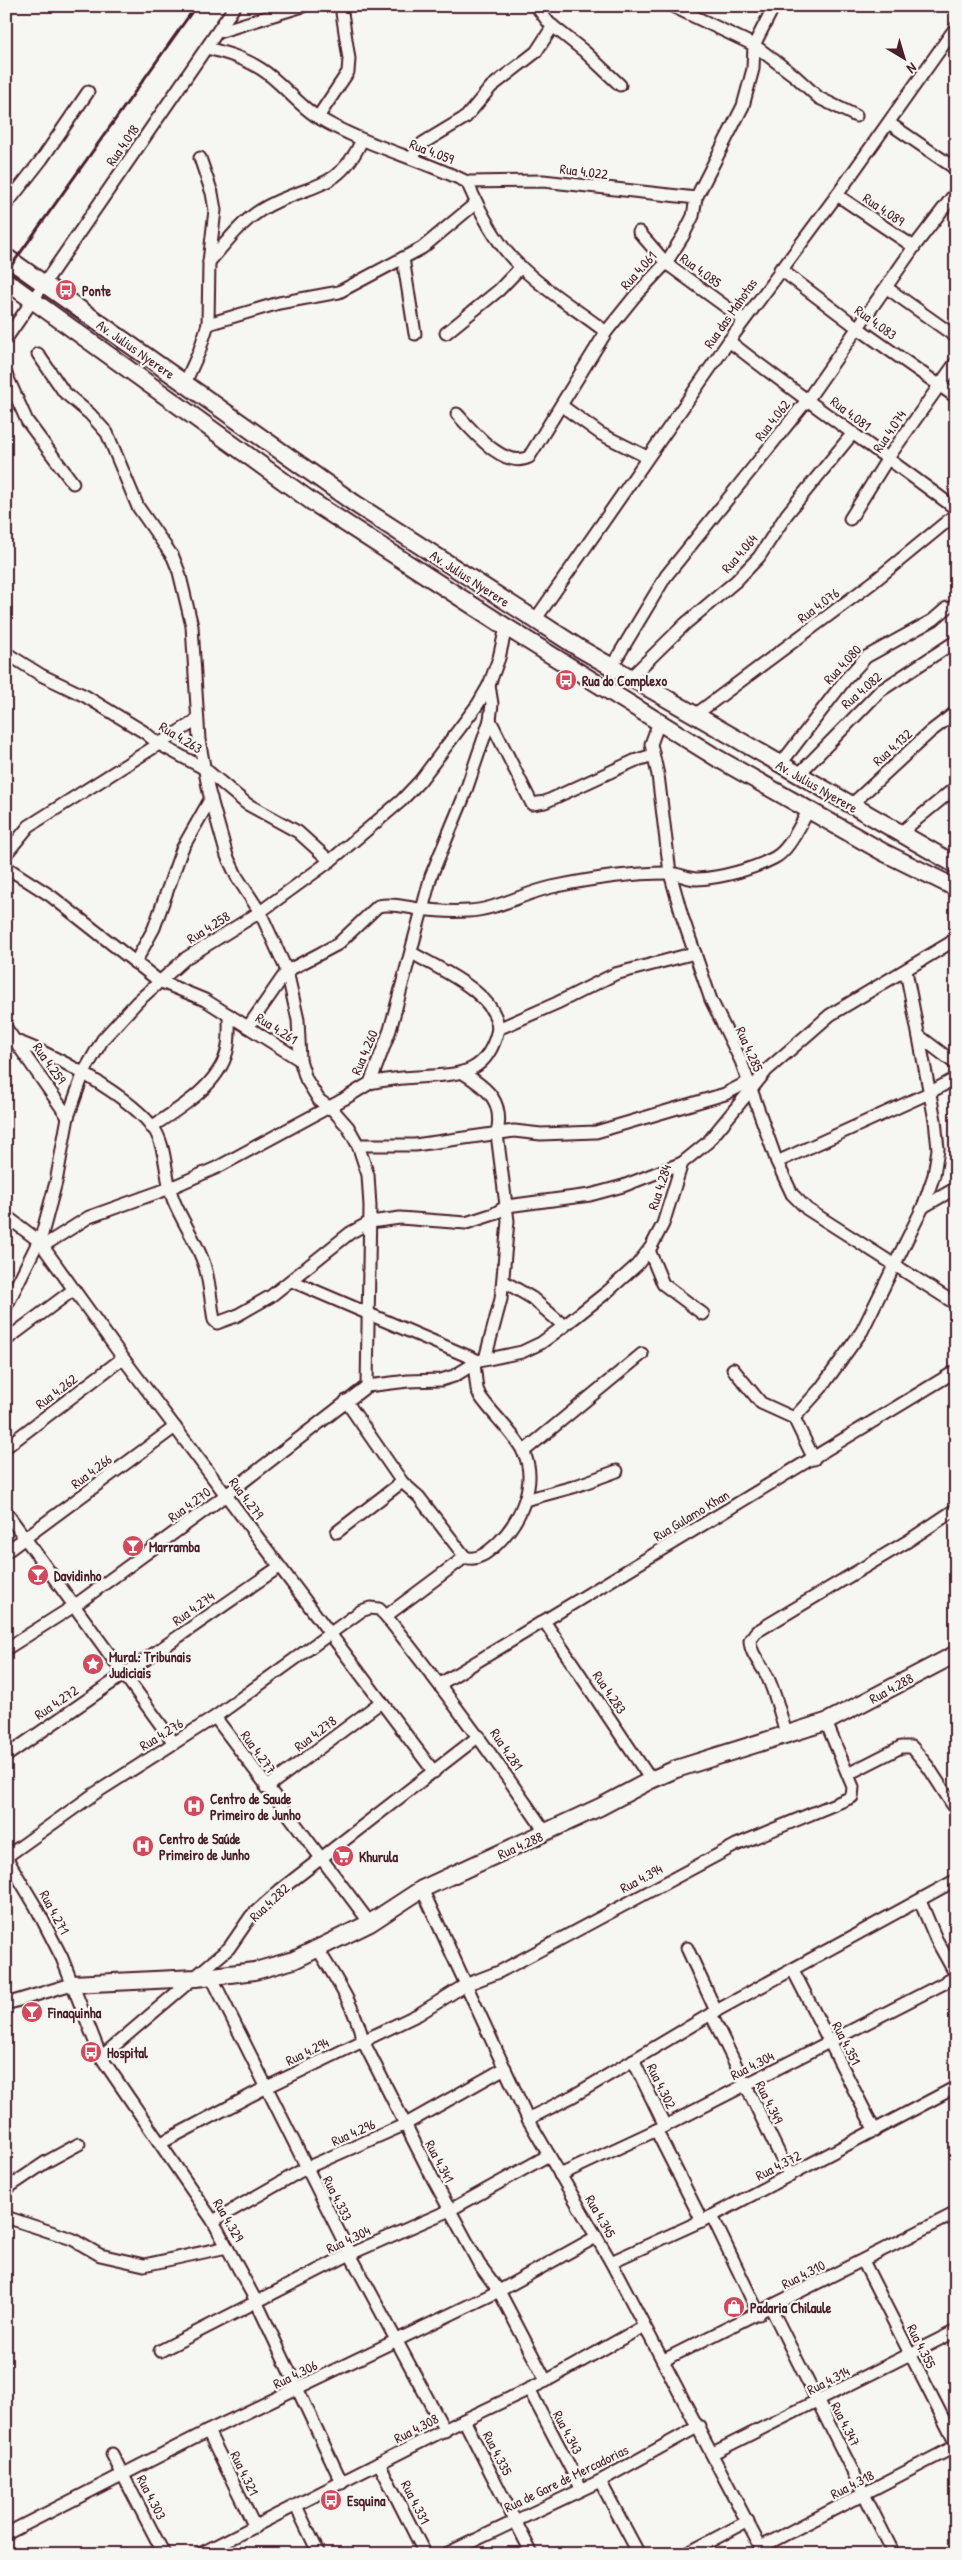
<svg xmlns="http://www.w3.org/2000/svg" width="962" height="2560" font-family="'Patrick Hand',sans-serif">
<rect width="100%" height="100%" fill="#f6f6f2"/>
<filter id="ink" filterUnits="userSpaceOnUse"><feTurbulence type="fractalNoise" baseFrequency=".02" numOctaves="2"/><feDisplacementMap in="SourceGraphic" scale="10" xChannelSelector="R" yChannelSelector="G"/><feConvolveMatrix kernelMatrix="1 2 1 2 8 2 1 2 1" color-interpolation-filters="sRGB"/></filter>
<g filter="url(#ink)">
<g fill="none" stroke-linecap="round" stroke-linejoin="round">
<!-- street casing -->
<g stroke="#4a1f2b" stroke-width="15">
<g id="street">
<polyline points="536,6 549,23 584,51 620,85"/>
<polyline points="672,6 754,45 795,76 819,98 856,116"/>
<polyline points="218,32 303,6"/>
<path d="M207,48c19,5 37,10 54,21 21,13 36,36 58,49 47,28 100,40 148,64 13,29 29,62 53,84 25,25 58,44 86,66"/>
<polyline points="318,117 348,72 349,59 341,6"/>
<polyline points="889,123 956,169"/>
<polyline points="411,158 423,143 466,117 491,87 536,52 553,26"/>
<polyline points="467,182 543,181 696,198"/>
<polyline points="837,195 914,247"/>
<polyline points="6,205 42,159 88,92"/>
<polyline points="639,232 666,263 744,320"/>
<polyline points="403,258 415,334"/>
<path d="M209,262c16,-18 31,-39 52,-52 43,-27 76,-15 101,-70"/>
<polyline points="780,269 858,328 956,397"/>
<polyline points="887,288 956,337"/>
<polyline points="208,324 279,303 339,292 422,248 476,203"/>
<polyline points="446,333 499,290 521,267"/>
<polyline points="6,339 235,6"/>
<path d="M729,341c73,58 152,111 227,168"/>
<polyline points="38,354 64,392 90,414 107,433 138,507 173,557 179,572 192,626 199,740 209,792 227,856 237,877 260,912 287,971 298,1020 300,1060 306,1079 319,1100 333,1110 348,1127 358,1145 368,1175 370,1206 367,1386"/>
<polyline points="6,374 27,421 73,483"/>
<polyline points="185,383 199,352 208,324 209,262 215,210 212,193 200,158"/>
<polyline points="562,406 601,434 647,457"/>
<path d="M457,414c16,17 47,56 72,43l77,-125 29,-36 31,-33 17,-27 10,-20 3,-18 47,-92 10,-37 1,-24 20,-39"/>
<polyline points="850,519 888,458 956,362"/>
<polyline points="535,620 729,341 837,195 956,27"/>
<polyline points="6,653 41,675 85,696 144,732 159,744 205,769 247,804 298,832 330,861"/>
<polyline points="612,666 666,576 808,399 914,247 956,192"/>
<polyline points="631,677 685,624 736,581 759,557 787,514 853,433"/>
<polyline points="695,715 872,583 956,514"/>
<polyline points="490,720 532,804 545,802 634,761 653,755"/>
<polyline points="659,722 651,744 658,775 670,873 682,916 711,1000 741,1061 777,1162 792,1194 807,1209 956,1304"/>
<polyline points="780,765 845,680 866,657 933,620 947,608"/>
<polyline points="798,775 880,691 956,641"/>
<polyline points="850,806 930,732 956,712"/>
<polyline points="899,834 956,787"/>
<polyline points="6,854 29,826 197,720"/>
<polyline points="6,867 51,896 159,981 205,1000 300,1060"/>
<path d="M412,953c27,16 85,40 86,76"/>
<polyline points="135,963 154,928 182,849 211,798"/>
<path d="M248,1027l39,-56 51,-27 40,-38c14,-3 27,1 41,3 16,2 34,3 49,2 28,-1 56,-18 84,-24 37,-8 77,-14 116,-14 10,0 19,6 29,6 24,-1 56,-10 77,-21 16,-8 26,-34 35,-48"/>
<polyline points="6,1028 68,1117"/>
<polyline points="919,1036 956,1064"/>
<path d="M6,1038c39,10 129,60 150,94 11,20 9,46 17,67 9,23 25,44 32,68 5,17 6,36 9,53l3,3 19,-7 35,-20 79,-63 20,-11 30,-4 66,5 28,-9 13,-8 83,-11 33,-9 59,-23"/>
<path d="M463,1073c26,16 41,29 34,61l11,87 -7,78 -16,60"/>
<path d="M370,1083c16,-4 31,-5 47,-6 41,-3 70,0 81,-48l59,-26 58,-29 80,-21"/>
<path d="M151,1127c28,-18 68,-42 76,-76 3,-12 2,-24 2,-36"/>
<polyline points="358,1145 415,1145 514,1131 541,1134 596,1132 725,1094 748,1082"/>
<polyline points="777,1162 929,1093 956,1078"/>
<polyline points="923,1207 956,1188"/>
<polyline points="6,1216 39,1241 123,1358 434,1772"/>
<polyline points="43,1246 89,1217 170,1188 218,1167 344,1099 370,1083 390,1030 431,876 463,799 490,720 492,704 489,685"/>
<polyline points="649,1250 663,1284 703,1314"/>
<polyline points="292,1281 479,1361"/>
<polyline points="503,1281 532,1298 564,1326"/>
<polyline points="6,1307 42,1234 56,1182 68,1117 84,1072 103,1039 137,1002 186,958 260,912 330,861 401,801 420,781 478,704 489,685 499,658 506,627"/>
<polyline points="6,1340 73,1290"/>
<polyline points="733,1369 761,1403 794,1418 814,1459"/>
<polyline points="346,1401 402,1482 419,1497 465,1557"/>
<polyline points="794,1418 821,1388 862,1331 923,1207 934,1175 938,1149 935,1120 906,971"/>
<polyline points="6,1447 123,1358"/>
<polyline points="523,1452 642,1354"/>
<polyline points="525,1500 573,1487 617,1471"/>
<polyline points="6,1512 174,1743"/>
<polyline points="337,1532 402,1482"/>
<polyline points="6,1552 175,1427"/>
<path d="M386,1616l79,-59c13,5 24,-6 33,-14 22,-22 41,-61 25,-92 -11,-20 -30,-36 -43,-55l-3,-7 -3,-25"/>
<polyline points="544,1621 651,1780"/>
<polyline points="6,1649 74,1606 226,1495 367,1386 408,1381 441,1380 454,1376 479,1361 522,1352 541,1343 564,1326 607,1292 637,1265 651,1247 663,1224 682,1163 708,1142 767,1070 830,1015 950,943 956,937"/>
<polyline points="440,1684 956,1371"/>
<polyline points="215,1717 370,1923"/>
<path d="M786,1734c-5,-19 -10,-38 -18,-56 -6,-13 -18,-24 -18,-38l6,-8 152,-91 48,-32"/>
<polyline points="6,1756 279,1567"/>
<polyline points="848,1774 901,1747 912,1747 929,1768 956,1810"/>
<polyline points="266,1788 381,1702"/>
<polyline points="422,1889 528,2119 611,2262 764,2554"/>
<polyline points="920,1901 936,1939 956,1975"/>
<polyline points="687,1948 716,2011"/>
<path d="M318,1949c17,29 38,59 45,92l69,136 47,87 20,27 47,90"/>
<polyline points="793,1970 875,2131"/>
<polyline points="211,1976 350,2254 445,2431"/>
<polyline points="6,2004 72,1984"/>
<polyline points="711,2014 790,2176"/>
<polyline points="101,2057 229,1948 251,1916 280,1890 479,1736"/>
<polyline points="633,2060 665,2126"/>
<polyline points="528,2119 573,2096 716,2011 956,1880"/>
<polyline points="656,2130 702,2221"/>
<polyline points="161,2143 265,2088 419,2014 465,1985 499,1972 736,1845 852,1797 853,1787 826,1722"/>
<polyline points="560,2175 665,2126 956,1977"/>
<polyline points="6,2189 46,2162 79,2144"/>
<polyline points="712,2216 759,2314"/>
<polyline points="6,2217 72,2239 100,2255 144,2265 227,2247"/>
<polyline points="213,2221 306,2168 404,2125 505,2068"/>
<polyline points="863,2261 956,2444"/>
<polyline points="611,2262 712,2216 956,2087"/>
<polyline points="771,2308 894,2554"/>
<polyline points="160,2351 350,2254 450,2210 549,2155"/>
<polyline points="664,2360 956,2213"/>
<polyline points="529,2389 581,2488"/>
<polyline points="464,2420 532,2554"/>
<polyline points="208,2431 255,2527"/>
<polyline points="713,2453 956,2331"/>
<polyline points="112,2454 164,2554"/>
<polyline points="379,2463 425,2554"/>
<polyline points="600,2481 639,2554"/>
<path d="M342,2483l-86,-182 -43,-80 -112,-164 -39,-99 -26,-51 -30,-50 88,-63 121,-77 146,-106 9,-3 9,1 7,7c56,71 109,142 160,217"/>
<polyline points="296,2506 319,2554"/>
<polyline points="6,2534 208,2431 499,2291 596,2237"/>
<polyline points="761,2547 956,2446"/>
<polyline points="200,2554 464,2420 546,2381 644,2326"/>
<polyline points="446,2554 600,2481 699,2426"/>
<polyline points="686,2554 748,2521"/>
</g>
</g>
<!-- secondary casing -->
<g stroke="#4a1f2b" stroke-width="20">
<g id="secondary">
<polyline points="6,257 354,503 579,648 956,865"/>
<polyline points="6,281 311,501 506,627 717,758 883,852 956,888"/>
<polyline points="72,1984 196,1978 255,1971 294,1960 370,1923 422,1889 600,1807 651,1780 676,1769 826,1722 956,1654"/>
</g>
</g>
<!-- street -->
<use href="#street" stroke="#f6f6f2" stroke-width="11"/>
<!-- secondary -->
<use href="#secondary" stroke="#f6f6f2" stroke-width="16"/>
<!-- rail -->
<polyline stroke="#4a1f2b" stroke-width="3" points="6,273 196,6"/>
</g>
</g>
<!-- icons -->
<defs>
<g id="bus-disc" transform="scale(1.125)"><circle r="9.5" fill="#d1495b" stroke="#f6f6f2"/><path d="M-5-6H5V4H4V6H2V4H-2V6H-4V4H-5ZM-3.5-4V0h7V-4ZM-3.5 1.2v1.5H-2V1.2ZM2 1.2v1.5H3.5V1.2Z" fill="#fff"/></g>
<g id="bar-disc" transform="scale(1.125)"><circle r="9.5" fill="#d1495b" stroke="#f6f6f2"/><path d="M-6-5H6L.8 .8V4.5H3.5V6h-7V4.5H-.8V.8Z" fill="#fff"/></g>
<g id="sight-disc" transform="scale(1.125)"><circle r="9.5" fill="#d1495b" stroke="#f6f6f2"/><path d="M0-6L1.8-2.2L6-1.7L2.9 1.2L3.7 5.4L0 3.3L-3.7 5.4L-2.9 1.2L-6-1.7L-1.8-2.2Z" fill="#fff"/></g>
<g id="hospital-disc" transform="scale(1.125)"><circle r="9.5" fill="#d1495b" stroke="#f6f6f2"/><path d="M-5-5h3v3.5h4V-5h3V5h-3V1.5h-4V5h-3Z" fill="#fff"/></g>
<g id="supermarket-disc" transform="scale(1.125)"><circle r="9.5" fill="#d1495b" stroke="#f6f6f2"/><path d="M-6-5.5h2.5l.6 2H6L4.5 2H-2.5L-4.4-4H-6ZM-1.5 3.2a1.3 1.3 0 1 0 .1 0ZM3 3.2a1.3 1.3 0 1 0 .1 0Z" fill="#fff"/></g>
<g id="shop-disc" transform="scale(1.125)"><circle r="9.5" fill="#d1495b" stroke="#f6f6f2"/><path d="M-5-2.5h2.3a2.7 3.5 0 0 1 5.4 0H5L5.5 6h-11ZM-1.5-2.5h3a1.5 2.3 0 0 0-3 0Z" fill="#fff"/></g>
</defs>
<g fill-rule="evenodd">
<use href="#bus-disc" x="66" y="290"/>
<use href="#bus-disc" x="566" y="680"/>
<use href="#bar-disc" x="133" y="1546"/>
<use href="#bar-disc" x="38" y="1575"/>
<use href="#sight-disc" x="93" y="1664"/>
<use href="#hospital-disc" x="194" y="1806"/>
<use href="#hospital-disc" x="143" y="1846"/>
<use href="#supermarket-disc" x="343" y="1856"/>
<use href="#bar-disc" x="32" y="2012"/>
<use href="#bus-disc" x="91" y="2052"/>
<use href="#shop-disc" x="734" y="2307"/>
<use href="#bus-disc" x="331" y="2500"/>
</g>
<g text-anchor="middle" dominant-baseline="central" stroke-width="4.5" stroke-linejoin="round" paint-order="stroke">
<!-- street labels -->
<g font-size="14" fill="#4a1f2b" stroke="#f6f6f2">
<text transform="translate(122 145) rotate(-55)">Rua 4.018</text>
<text transform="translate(432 151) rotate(21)">Rua 4.059</text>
<text transform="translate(584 171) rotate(7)">Rua 4.022</text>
<text transform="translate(884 209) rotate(34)">Rua 4.089</text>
<text transform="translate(638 270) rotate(-48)">Rua 4.061</text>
<text transform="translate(701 270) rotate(36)">Rua 4.085</text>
<text transform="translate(730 313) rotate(-55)">Rua das Mahotas</text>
<text transform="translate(876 322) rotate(36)">Rua 4.083</text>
<text transform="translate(136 349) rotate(35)">Av. Julius Nyerere</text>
<text transform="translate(851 413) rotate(37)">Rua 4.081</text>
<text transform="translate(772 420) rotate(-52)">Rua 4.062</text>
<text transform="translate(889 431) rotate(-56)">Rua 4.074</text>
<text transform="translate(739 553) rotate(-49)">Rua 4.064</text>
<text transform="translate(470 578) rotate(33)">Av. Julius Nyerere</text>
<text transform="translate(818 605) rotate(-37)">Rua 4.076</text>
<text transform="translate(842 664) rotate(-47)">Rua 4.080</text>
<text transform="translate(861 690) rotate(-41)">Rua 4.082</text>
<text transform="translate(181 737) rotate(31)">Rua 4.263</text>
<text transform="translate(892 747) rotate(-42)">Rua 4.132</text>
<text transform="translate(817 786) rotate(30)">Av. Julius Nyerere</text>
<text transform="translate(208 927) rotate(-32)">Rua 4.258</text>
<text transform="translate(277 1028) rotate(32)">Rua 4.261</text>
<text transform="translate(750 1049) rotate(66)">Rua 4.285</text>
<text transform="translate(364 1052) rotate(-67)">Rua 4.260</text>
<text transform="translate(50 1063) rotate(55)">Rua 4.259</text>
<text transform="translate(659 1187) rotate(-72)">Rua 4.284</text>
<text transform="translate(56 1391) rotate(-37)">Rua 4.262</text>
<text transform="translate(91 1471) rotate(-37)">Rua 4.266</text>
<text transform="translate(247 1498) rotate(53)">Rua 4.279</text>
<text transform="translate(189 1504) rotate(-36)">Rua 4.270</text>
<text transform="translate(691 1515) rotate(-31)">Rua Gulamo Khan</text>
<text transform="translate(193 1608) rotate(-35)">Rua 4.274</text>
<text transform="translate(891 1688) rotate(-29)">Rua 4.288</text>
<text transform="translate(610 1692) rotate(56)">Rua 4.283</text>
<text transform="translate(56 1702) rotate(-34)">Rua 4.272</text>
<text transform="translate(315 1733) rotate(-37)">Rua 4.278</text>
<text transform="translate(161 1734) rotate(-32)">Rua 4.276</text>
<text transform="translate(507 1749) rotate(56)">Rua 4.281</text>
<text transform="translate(259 1752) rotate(54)">Rua 4.277</text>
<text transform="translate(520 1845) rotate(-24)">Rua 4.288</text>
<text transform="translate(641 1878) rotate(-28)">Rua 4.394</text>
<text transform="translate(269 1902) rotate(-43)">Rua 4.282</text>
<text transform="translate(55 1912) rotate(62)">Rua 4.271</text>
<text transform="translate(847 2043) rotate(63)">Rua 4.351</text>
<text transform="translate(307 2051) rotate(-26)">Rua 4.294</text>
<text transform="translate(752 2065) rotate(-27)">Rua 4.304</text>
<text transform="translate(662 2086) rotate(64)">Rua 4.302</text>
<text transform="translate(770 2102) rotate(64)">Rua 4.349</text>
<text transform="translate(353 2132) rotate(-24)">Rua 4.296</text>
<text transform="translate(440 2161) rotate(62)">Rua 4.341</text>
<text transform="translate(778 2165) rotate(-27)">Rua 4.372</text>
<text transform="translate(338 2198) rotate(63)">Rua 4.333</text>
<text transform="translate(601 2216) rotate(60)">Rua 4.345</text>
<text transform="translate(229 2220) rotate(60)">Rua 4.329</text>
<text transform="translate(348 2239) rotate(-25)">Rua 4.304</text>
<text transform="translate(803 2274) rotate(-27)">Rua 4.310</text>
<text transform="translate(922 2346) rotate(63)">Rua 4.355</text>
<text transform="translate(295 2374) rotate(-26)">Rua 4.306</text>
<text transform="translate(828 2380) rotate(-27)">Rua 4.314</text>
<text transform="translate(846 2424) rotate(63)">Rua 4.347</text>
<text transform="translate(416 2428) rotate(-27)">Rua 4.308</text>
<text transform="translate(568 2432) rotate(62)">Rua 4.343</text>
<text transform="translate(498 2453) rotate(63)">Rua 4.335</text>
<text transform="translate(245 2473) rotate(64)">Rua 4.321</text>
<text transform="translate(566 2478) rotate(-26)">Rua de Gare de Mercadorias</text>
<text transform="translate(852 2484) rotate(-27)">Rua 4.318</text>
<text transform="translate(152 2497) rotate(63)">Rua 4.303</text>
<text transform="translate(416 2502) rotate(63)">Rua 4.331</text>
</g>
<!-- poi labels -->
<g font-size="14" font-weight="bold" fill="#4a1f2b" stroke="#f6f6f2" text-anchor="start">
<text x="82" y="290">Ponte</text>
<text x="582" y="680">Rua do Complexo</text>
<text x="149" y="1546">Marramba</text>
<text x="54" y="1575">Davidinho</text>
<text x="109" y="1656">Mural: Tribunais<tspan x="109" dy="16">Judiciais</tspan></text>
<text x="210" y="1798">Centro de Saude<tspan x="210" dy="16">Primeiro de Junho</tspan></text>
<text x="159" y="1838">Centro de Saúde<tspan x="159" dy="16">Primeiro de Junho</tspan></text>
<text x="359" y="1856">Khurula</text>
<text x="48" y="2012">Finaquinha</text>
<text x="107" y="2052">Hospital</text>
<text x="750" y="2307">Padaria Chilaule</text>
<text x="347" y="2500">Esquina</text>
</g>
</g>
<!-- margin -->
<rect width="962" height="2560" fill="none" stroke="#f6f6f2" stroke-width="25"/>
<rect x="12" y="12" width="937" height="2535" fill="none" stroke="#4a1f2b" stroke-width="2" filter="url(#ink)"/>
<!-- north arrow -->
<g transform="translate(904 58) rotate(142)" stroke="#f6f6f2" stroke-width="4" paint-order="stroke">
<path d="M0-4L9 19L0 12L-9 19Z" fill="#4a1f2b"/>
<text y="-8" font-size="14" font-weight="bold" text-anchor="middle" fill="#4a1f2b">N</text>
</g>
</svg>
